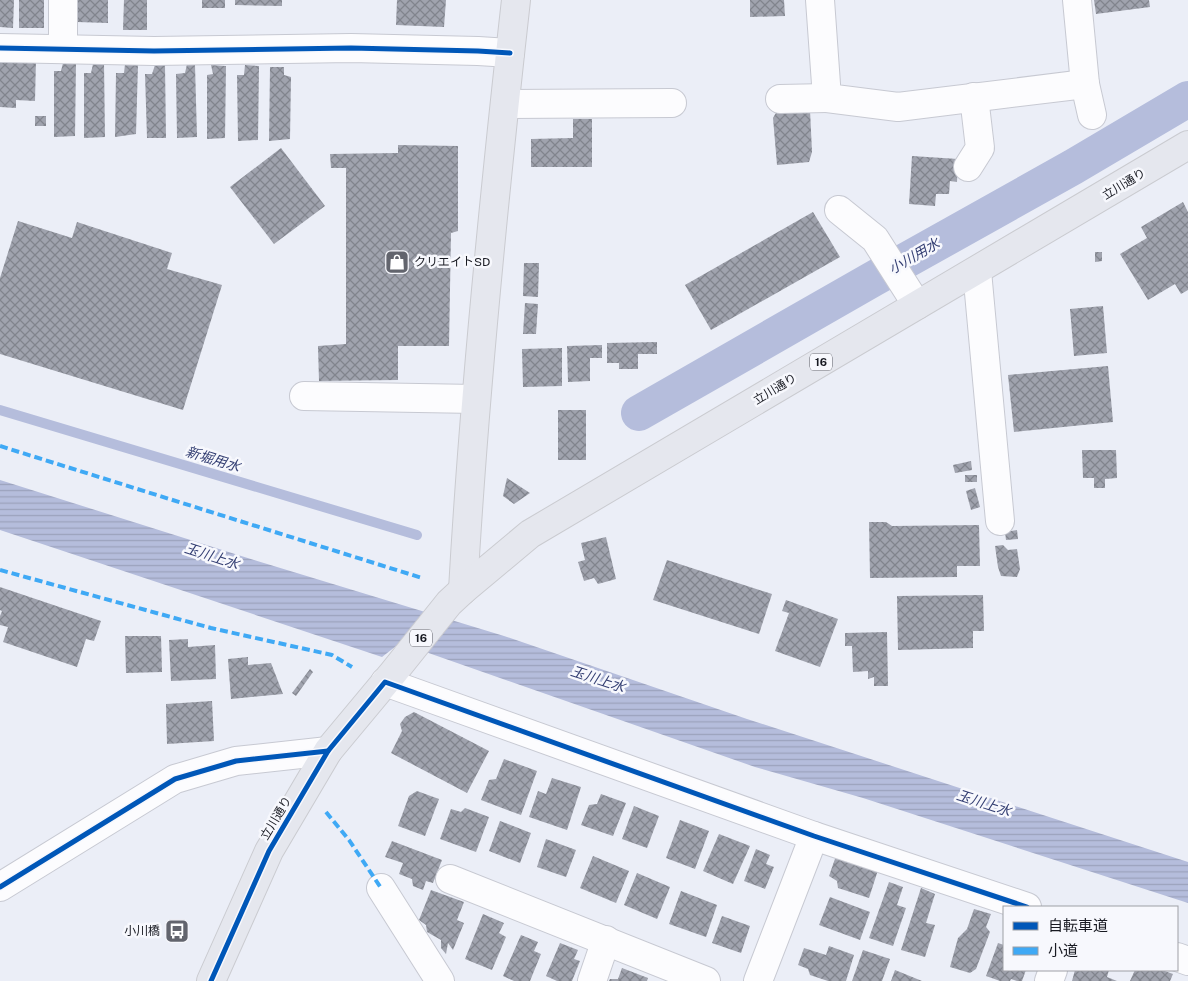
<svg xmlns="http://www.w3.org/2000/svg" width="1188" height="981" font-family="'Public Sans','Noto Sans JP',sans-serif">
<defs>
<pattern id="water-rules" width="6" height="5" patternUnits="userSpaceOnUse" patternTransform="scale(1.25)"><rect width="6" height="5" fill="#b5bddc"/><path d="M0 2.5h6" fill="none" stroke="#9ba2bc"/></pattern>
<pattern id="building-cross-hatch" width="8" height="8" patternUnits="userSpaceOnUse" patternTransform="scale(1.25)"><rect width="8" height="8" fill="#a0a3ae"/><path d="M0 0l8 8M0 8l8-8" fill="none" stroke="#81848d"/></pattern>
</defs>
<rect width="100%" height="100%" fill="#ebeef7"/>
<!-- water -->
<polygon fill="url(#water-rules)" points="0,480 254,560 504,636 747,719 1188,862 1188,903 863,798 755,767 400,643 382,657 0,530"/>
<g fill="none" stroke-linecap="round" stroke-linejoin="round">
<!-- stream -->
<polyline stroke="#b5bddc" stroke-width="10" points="0,410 417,535"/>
<!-- canal -->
<polyline stroke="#b5bddc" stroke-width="36" points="639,413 873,279 1073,167 1188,99"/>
</g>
<!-- building -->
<g fill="url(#building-cross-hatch)">
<polygon points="0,0 14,0 13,28 0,27"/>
<rect x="19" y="0" width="25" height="28"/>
<polygon points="77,0 108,0 108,23 77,22"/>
<polygon points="124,0 147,0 147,30 123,30"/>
<rect x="202" y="0" width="23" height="8"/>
<polygon points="235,0 282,0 282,6 235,5"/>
<polygon points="397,0 446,0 444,27 396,25"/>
<polygon points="750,0 784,0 785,16 750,17"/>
<polygon points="1094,0 1149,0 1150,7 1096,14"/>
<polygon points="0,59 36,59 35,101 16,100 16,108 0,107"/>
<polygon points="63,63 76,63 75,136 54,137 54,71 61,71"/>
<polygon points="104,63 105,137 84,138 84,73 91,73 93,64"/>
<polygon points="125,64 138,64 136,134 115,137 116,73 124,73"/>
<polygon points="187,64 195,65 197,137 177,138 176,74 185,73"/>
<polygon points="155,65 165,65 166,138 147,138 145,74 152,74"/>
<polygon points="211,65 226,66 225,138 207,139 207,75 213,74"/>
<polygon points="245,65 259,66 258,140 238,141 237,75 244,75"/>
<polygon points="270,67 284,67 284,75 291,77 290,139 269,141"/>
<polygon points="810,110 812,152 809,162 777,165 773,118 777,111"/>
<rect x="35" y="116" width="11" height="10"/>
<polygon points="573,119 592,119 592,167 531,167 531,139 573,138"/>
<polygon points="398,145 458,146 458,231 451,233 449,346 398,346 398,380 319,381 318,346 346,344 346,168 331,168 330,154 398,153"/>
<polygon points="281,148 325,206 274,244 230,187"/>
<polygon points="912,156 958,159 957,182 950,181 949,194 936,194 935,206 909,204"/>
<polygon points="1183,202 1188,212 1188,290 1181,294 1175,284 1148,300 1120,254 1147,238 1141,227"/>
<polygon points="813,212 840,257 711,330 685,285"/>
<polygon points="18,221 72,238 77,222 172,253 167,269 222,285 183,410 0,354 0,278"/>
<polygon points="1095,252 1102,252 1102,261 1095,262"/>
<polygon points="524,263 539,263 538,297 523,296"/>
<polygon points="525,303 538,304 536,334 523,334"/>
<polygon points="1103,306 1107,353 1074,356 1070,309"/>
<polygon points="657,342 657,354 638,354 638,369 619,369 619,363 607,363 607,343"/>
<polygon points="602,345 602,358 590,358 590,381 568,382 567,346"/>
<polygon points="562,348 562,386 523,387 522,349"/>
<polygon points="1108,366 1113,422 1014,432 1008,375"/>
<rect x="558" y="410" width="28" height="50"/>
<polygon points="1082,450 1116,450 1117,478 1105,479 1105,488 1094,488 1094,478 1083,478"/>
<polygon points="971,461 972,470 955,473 953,465"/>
<rect x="965" y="475" width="12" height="7"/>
<polygon points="507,478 530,493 514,504 503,496"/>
<polygon points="975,488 980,507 971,510 966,491"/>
<polygon points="869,522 886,522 892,526 979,525 980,566 957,566 957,577 870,578"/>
<polygon points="1017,530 1018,539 1006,540 1005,532"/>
<polygon points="606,537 616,579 598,584 594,578 584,581 578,562 585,560 581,543"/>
<polygon points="1003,545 1008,550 1017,549 1020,569 1017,577 1001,576 998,567 995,546"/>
<polygon points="667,560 772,594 759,634 653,600"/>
<polygon points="0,587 101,621 94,641 86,639 77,667 3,642 8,627 0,625 0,616 2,611 0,610"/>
<polygon points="983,595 984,631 973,631 973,648 898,650 897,596"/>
<polygon points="786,600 838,619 820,667 775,651 789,613 782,611"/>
<polygon points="887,632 888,686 874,686 874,677 868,679 868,671 853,672 852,646 845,646 845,633"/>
<polygon points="125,636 161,636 162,672 126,673"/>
<polygon points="188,639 188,647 215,645 216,679 171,681 169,640"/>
<polygon points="248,657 248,665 271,663 283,694 231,699 228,659"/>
<polygon points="310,669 313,672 296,696 292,693"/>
<polygon points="212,701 214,741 167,744 166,704"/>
<polygon points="414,712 489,751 467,793 391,753 402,731 400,724 405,717"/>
<polygon points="504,759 537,771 521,815 481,800 489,780 496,779"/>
<polygon points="552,778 581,787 567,830 529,817 538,791 546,794"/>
<polygon points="417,791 439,799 425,836 398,826 409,796"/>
<polygon points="601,794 626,803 613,836 581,825 589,805 597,804"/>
<polygon points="634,806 659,816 647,848 622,839"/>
<polygon points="465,808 489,817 476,852 440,839 451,809 461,812"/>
<polygon points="680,820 709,831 695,869 666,858"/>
<polygon points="500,821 531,833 520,863 489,851"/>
<polygon points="719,834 750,846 733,884 703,871"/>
<polygon points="546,839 576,850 566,877 537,867"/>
<polygon points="392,841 442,860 433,883 426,881 423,890 413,886 412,879 399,874 403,863 385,857"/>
<polygon points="756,849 770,855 766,864 774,867 765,889 744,881"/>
<polygon points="837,853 879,867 869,898 838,888 837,881 829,876"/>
<polygon points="593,856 629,871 616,903 580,888"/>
<polygon points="637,873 670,887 657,919 624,905"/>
<polygon points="889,882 903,887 897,905 906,908 893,946 869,938"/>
<polygon points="921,888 935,894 926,923 935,925 925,957 901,950"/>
<polygon points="431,890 464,902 457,920 464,923 453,950 448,943 446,954 441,948 441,940 427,932 426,925 419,920"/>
<polygon points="681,891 717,905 706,937 669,924"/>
<polygon points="830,897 870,912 860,940 819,925"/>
<polygon points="974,909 991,914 986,927 990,932 976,969 970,973 950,967 958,938 967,929"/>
<polygon points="483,914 504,923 499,933 506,937 492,970 465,959"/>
<polygon points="722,916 750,926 741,953 712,943"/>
<polygon points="521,935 538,942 534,951 541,954 530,981 514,981 503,976"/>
<polygon points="560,943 578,950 574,959 580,961 572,981 557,981 546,976"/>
<polygon points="998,943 1004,945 1004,970 1026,970 1022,981 1017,981 1011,979 1010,981 1000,981 986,976"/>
<polygon points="829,946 854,955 846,981 828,981 810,975 808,969 798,965 804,948 826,955"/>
<polygon points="863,950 890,959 882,981 852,981"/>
<polygon points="622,968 648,978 647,981 609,981 610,979 618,979"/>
<polygon points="895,970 922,981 891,981"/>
<polygon points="1075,970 1109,970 1107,977 1117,981 1072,981"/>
<polygon points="1135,970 1162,970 1173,974 1170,981 1130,981"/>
</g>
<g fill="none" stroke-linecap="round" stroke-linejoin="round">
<!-- minor casing -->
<g stroke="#c7c9d2" stroke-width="30">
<g id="minor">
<polyline points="820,0 827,98 898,107 1085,84"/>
<polyline points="1077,0 1085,84 1092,115"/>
<polyline points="0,48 154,51 351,48 478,51 510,53"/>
<polyline points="63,48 63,0"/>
<polyline points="780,99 827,98"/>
<polyline points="505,104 672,103"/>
<polyline points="968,167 980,148 974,97"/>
<polyline points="839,210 875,239 917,305"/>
<polyline points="977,271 1000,521"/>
<polyline points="304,396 476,399"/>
<polyline points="385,682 814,836 1027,907"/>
<polyline points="450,879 706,981"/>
<polyline points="0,887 175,779 236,761 328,751"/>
<polyline points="381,888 440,981"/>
<polyline points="1177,957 1188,961"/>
<polyline points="592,981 606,940"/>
<polyline points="758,981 814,836"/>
<polyline points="1049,981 1053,970"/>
</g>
</g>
<!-- major casing -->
<g stroke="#cacbd0" stroke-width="30">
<g id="major">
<path d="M463,590c11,-197 31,-394 53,-590"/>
<polyline points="211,981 269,851 328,751 393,673 449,603 463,590 530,534 1188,145"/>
</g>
</g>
<!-- minor -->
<use href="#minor" stroke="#fcfcfe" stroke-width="28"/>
<!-- major -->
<use href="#major" stroke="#e5e7ee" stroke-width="28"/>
<!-- quiet -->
<g stroke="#3fa9f5" stroke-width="4" stroke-dasharray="8 4" stroke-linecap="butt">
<polyline points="0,446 422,578"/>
<polyline points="0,570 211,628 332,655 352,667"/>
<polyline points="326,812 349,840 381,888"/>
</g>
<!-- cycleway casing -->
<g stroke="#f7f8fd" stroke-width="8">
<g id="cycleway">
<polyline points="0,48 154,51 351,48 478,51 510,53"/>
<polyline points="0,887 175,779 236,761 328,751"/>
<polyline points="211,981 269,851 328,751 385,682 814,836 1027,907"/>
</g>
</g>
<!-- cycleway -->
<use href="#cycleway" stroke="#0057b8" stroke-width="5"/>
</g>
<!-- icons -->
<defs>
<g id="shop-square" transform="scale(1.25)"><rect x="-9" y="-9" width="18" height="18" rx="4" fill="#62646d" stroke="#f7f8fd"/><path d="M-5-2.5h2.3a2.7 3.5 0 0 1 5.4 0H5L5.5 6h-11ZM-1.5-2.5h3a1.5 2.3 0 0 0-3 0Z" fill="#fff"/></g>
<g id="bus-square" transform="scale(1.25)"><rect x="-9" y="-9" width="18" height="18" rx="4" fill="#62646d" stroke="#f7f8fd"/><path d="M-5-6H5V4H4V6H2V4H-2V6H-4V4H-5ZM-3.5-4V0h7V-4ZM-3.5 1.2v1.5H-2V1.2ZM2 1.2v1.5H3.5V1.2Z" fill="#fff"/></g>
</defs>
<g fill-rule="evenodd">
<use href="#shop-square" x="397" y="262"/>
<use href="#bus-square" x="177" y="931"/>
</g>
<g text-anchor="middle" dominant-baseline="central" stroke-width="5" stroke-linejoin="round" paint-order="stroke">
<!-- shield labels -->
<g fill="#f7f8fd" stroke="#5b5d64" stroke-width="1">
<rect x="810" y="353.5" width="22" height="17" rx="4"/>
<rect x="410" y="629.5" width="22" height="17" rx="4"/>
</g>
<g font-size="11" font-weight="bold" fill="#181a22">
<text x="821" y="362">16</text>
<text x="421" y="638">16</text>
</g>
<!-- street labels -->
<g font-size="12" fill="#181a22" stroke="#f7f8fd">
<text transform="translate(1124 184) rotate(-31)">立川通り</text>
<text transform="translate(775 389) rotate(-31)">立川通り</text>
<text transform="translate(276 818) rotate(-59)">立川通り</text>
</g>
<!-- poi labels -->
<g font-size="12" fill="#181a22" stroke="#f7f8fd" text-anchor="start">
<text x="414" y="262">クリエイトSD</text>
<text x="160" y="931" text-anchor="end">小川橋</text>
</g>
<!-- water labels -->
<g font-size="14" font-style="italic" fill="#343f73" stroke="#f7f8fd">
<text transform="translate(914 256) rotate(-30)">小川用水</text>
<text transform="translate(213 459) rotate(17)">新堀用水</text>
<text transform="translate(212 556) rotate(18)">玉川上水</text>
<text transform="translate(598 679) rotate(18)">玉川上水</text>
<text transform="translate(984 803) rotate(18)">玉川上水</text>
</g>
</g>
<!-- legend -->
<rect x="1003" y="906" width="175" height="65" fill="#f7f8fd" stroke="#9e9fa5"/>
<rect x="1013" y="922" width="25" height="8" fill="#0057b8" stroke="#9e9fa5"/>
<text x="1048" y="931" font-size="15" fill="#181a22">自転車道</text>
<rect x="1013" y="947" width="25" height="8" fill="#3fa9f5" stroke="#9e9fa5"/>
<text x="1048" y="956" font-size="15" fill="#181a22">小道</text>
</svg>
